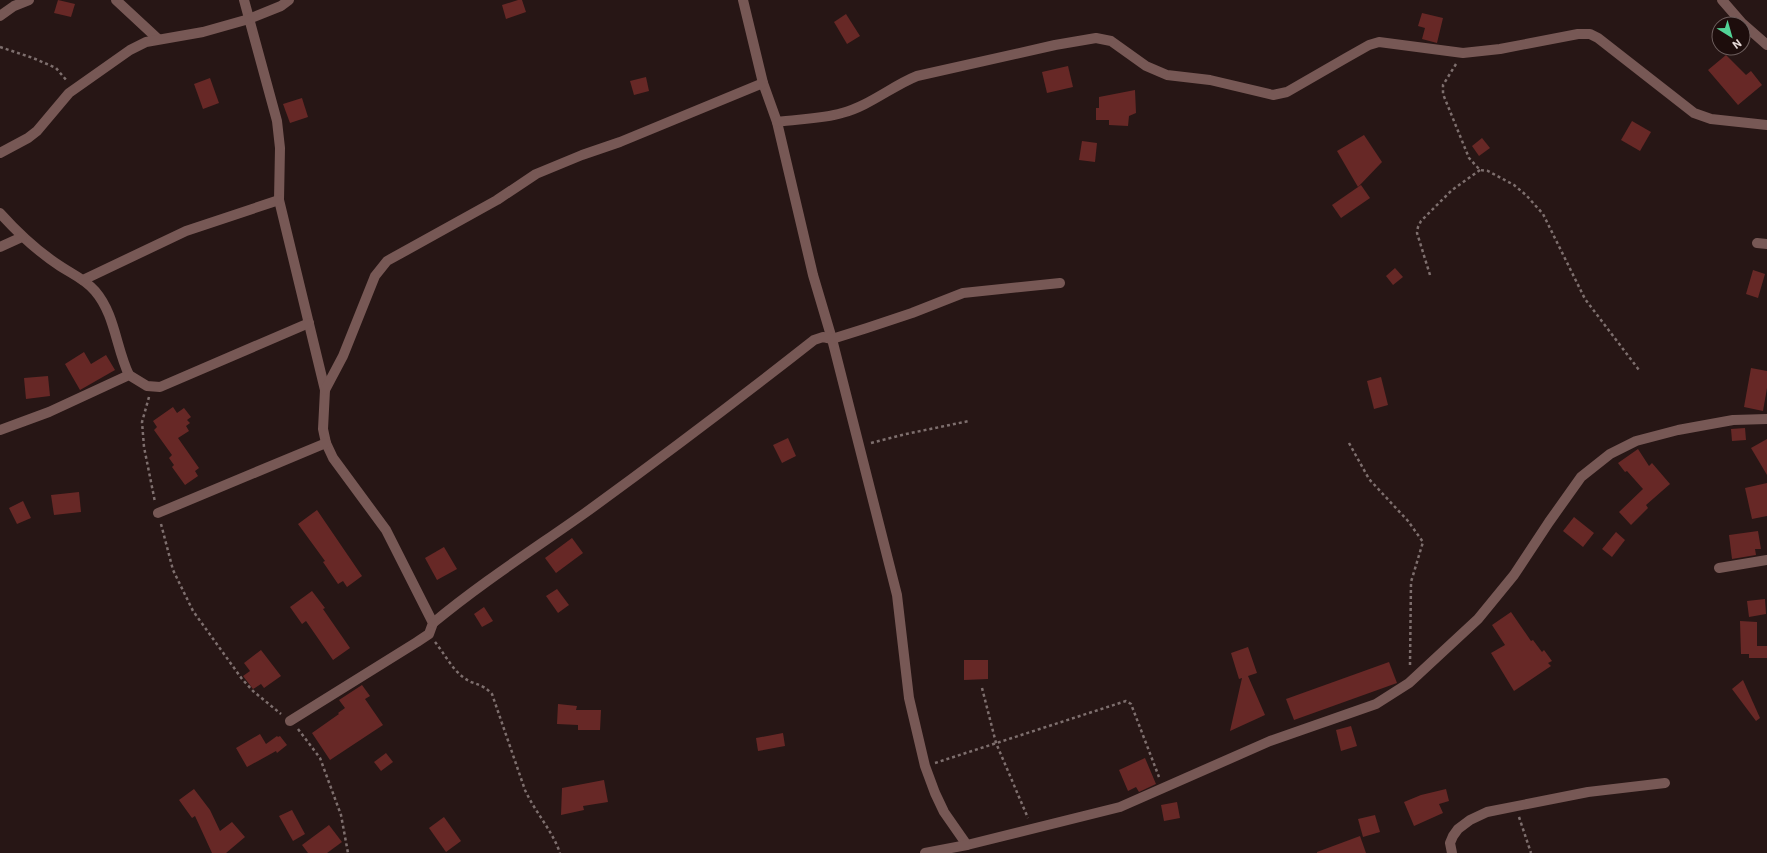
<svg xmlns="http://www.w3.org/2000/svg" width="1767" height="853" font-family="Roboto,sans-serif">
<rect width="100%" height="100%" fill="#271615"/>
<!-- building -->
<g fill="#672826">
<polygon points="58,0 75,4 71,17 54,13"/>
<polygon points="518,0 522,0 526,12 506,19 502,5"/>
<polygon points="1422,13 1443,18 1437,43 1422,39 1425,28 1418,26"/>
<polygon points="846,14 860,36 847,44 834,22"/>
<polygon points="1726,55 1746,75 1751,71 1762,85 1738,105 1708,70"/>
<polygon points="1068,66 1073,87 1047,93 1042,72"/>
<polygon points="646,77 649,91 634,95 630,81"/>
<polygon points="210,78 219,103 203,109 194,84"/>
<polygon points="1135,90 1136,113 1129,116 1128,126 1109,125 1109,120 1096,120 1096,108 1099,108 1099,97"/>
<polygon points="302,98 308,117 290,123 283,104"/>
<polygon points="1632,121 1651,132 1640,151 1621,140"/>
<polygon points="1364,135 1382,162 1358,187 1337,151"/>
<polygon points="1482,138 1490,148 1479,156 1472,146"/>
<polygon points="1082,141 1097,143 1095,162 1079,160"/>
<polygon points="1361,185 1370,198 1341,218 1332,205"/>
<polygon points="1395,268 1403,277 1393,285 1386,276"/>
<polygon points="1753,270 1765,274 1758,298 1746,294"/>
<polygon points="84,352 91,364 106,355 115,370 80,390 65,364"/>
<polygon points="1751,368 1767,371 1767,388 1763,411 1744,407"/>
<polygon points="48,376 50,396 26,399 24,378"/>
<polygon points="1381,377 1388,405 1374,409 1367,381"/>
<polygon points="173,407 177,413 184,408 191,417 187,420 190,423 186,426 189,431 178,438 199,468 195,471 198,476 185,485 172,467 174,465 169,458 172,455 154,430 157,427 153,421"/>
<polygon points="1745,428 1746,440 1732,441 1731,429"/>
<polygon points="788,438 796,456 782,463 773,445"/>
<polygon points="1767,439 1767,475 1751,448"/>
<polygon points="1638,449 1649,466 1652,463 1670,484 1646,505 1648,508 1631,525 1619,512 1643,489 1627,471 1625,472 1618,463"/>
<polygon points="1767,483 1767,516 1752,519 1745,488"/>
<polygon points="79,492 81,512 54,515 51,495"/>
<polygon points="23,501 31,518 17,524 9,508"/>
<polygon points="317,510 362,576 347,587 343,581 338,584 323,562 325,561 298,524"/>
<polygon points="1574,517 1594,533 1583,547 1563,531"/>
<polygon points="1758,531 1761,549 1755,549 1756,555 1732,559 1729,535"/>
<polygon points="1616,532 1625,540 1612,557 1602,549"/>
<polygon points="572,538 583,553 556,573 545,558"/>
<polygon points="444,547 457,569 437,580 425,558"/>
<polygon points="557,589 569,605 558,613 546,596"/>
<polygon points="312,591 325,608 323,609 350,648 333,660 306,621 302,624 290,607"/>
<polygon points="1765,599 1766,614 1749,617 1747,601"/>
<polygon points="484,607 493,621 482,627 474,614"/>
<polygon points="1511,612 1531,641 1533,640 1542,652 1544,650 1552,661 1548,663 1551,666 1514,691 1491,653 1505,645 1492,625"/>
<polygon points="1740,621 1757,622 1757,646 1767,646 1767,658 1749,658 1749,654 1741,654"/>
<polygon points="1248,647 1257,673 1248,676 1265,715 1230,731 1242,678 1239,679 1231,653"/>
<polygon points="261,650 281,676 264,688 261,684 253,689 243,676 250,671 244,663"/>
<polygon points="964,660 988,660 988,679 964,680"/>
<polygon points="1389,662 1397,683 1294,720 1286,699"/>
<polygon points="1743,680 1760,718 1756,721 1732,689"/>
<polygon points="362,685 370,696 365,699 383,725 330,760 312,733 339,714 338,713 345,708 339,700"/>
<polygon points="558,704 577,706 576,710 601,710 600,730 578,730 578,725 557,724"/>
<polygon points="1351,726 1357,746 1341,751 1336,730"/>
<polygon points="783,733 785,746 758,751 756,738"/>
<polygon points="260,734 266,744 277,736 278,737 280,736 287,745 277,753 276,751 247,767 236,748"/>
<polygon points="386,753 393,762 381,771 374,762"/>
<polygon points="1145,758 1156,784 1139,792 1136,787 1128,791 1119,770"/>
<polygon points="604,780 608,802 583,806 584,810 561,815 562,788"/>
<polygon points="194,789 210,810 220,831 232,822 245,837 226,853 212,853 195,816 192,818 179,800"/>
<polygon points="1446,789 1449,801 1439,804 1443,813 1414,826 1404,802 1421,795"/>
<polygon points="1177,802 1180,818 1164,821 1161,805"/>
<polygon points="292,810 305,834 293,841 279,816"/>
<polygon points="1375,815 1380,832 1363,837 1358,819"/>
<polygon points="444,817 461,841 446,852 429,828"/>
<polygon points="329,825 342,842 327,853 308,853 302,845"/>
<polygon points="1360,836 1366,853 1317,853 1317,852"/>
</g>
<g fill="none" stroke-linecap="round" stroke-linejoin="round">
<!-- path -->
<g stroke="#7e6f6e" stroke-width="2.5" stroke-dasharray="3 3" stroke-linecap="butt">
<polyline points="0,47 33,58 56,68 67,81"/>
<polyline points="1456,64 1443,85 1443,94 1469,158 1480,170 1488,171 1514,185 1526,195 1543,214 1585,299 1639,370"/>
<polyline points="1430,275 1417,233 1418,227 1421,221 1452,190 1480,170"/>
<polyline points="149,397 142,422 144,447 155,502"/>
<polyline points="871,443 906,434 969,421"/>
<polyline points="1349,443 1369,479 1408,521 1423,542 1411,582 1410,665"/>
<polyline points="161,524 173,570 193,611 242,679 253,691 281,714"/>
<path d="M435,642c9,11 17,27 28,35 11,9 18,5 29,17l33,96c10,22 27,40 35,63"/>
<polyline points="982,688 996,743 1028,818"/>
<polyline points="298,729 320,758 341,815 348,853"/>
<polyline points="935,763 1126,701 1131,704 1159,777"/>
<polyline points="1519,817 1531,853"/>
</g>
<!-- minor -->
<g stroke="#775855" stroke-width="10">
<polyline points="116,0 158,39"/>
<polyline points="244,0 277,121 280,148 279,200 325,390 323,429 326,443 333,458 386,530 433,623 429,634 417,642 290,721"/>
<polyline points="743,0 763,83 777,122 813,275 832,339 897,595 909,698 925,766 935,793 944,812 967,845"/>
<polyline points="1722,0 1742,23 1767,45"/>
<polyline points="0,16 14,6 29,0"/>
<path d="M777,122c21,-3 45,-3 65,-9 27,-7 50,-27 75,-37l138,-31 41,-7 15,3 35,25 21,9 43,5 63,15 14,-3 59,-34 23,-13 10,-3 84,11 37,-4 78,-15h12l8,4 96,75 17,6 56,6"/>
<polyline points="0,153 28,138 37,131 69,93 130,50 146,42 203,32 249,19 281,6 289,0"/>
<path d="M0,213c18,20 37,38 60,53 12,8 25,13 35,25 20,23 21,57 34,84"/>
<polyline points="1757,243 1767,244"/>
<polyline points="0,247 22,237"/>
<polyline points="83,280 186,231 279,200"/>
<polyline points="325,390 343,356 375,276 387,261 497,200 536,174 582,155 620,142 763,83"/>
<polyline points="0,430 49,412 129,375 147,386 160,387 309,323"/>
<polyline points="158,513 326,443"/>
<polyline points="1719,568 1767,560"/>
<path d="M433,623c48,-40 101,-74 152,-110 77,-56 154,-114 229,-173l9,-3 9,2 35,-11 45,-15 51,-20 97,-10"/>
<polyline points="925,853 967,845 1120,807 1270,741 1376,704 1409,683 1478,619 1514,575 1549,522 1581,477 1610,454 1636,441 1678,430 1733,420 1767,419"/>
<polyline points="1452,853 1450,843 1453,836 1458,829 1470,820 1487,812 1588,792 1665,783"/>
</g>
</g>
<!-- north arrow -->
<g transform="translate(1731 36) rotate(143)"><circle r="19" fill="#1d0d0c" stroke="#6d5e5d"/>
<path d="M0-3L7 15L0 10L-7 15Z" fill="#52d397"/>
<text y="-6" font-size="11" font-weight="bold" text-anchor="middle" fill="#e4d8d6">N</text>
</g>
</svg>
